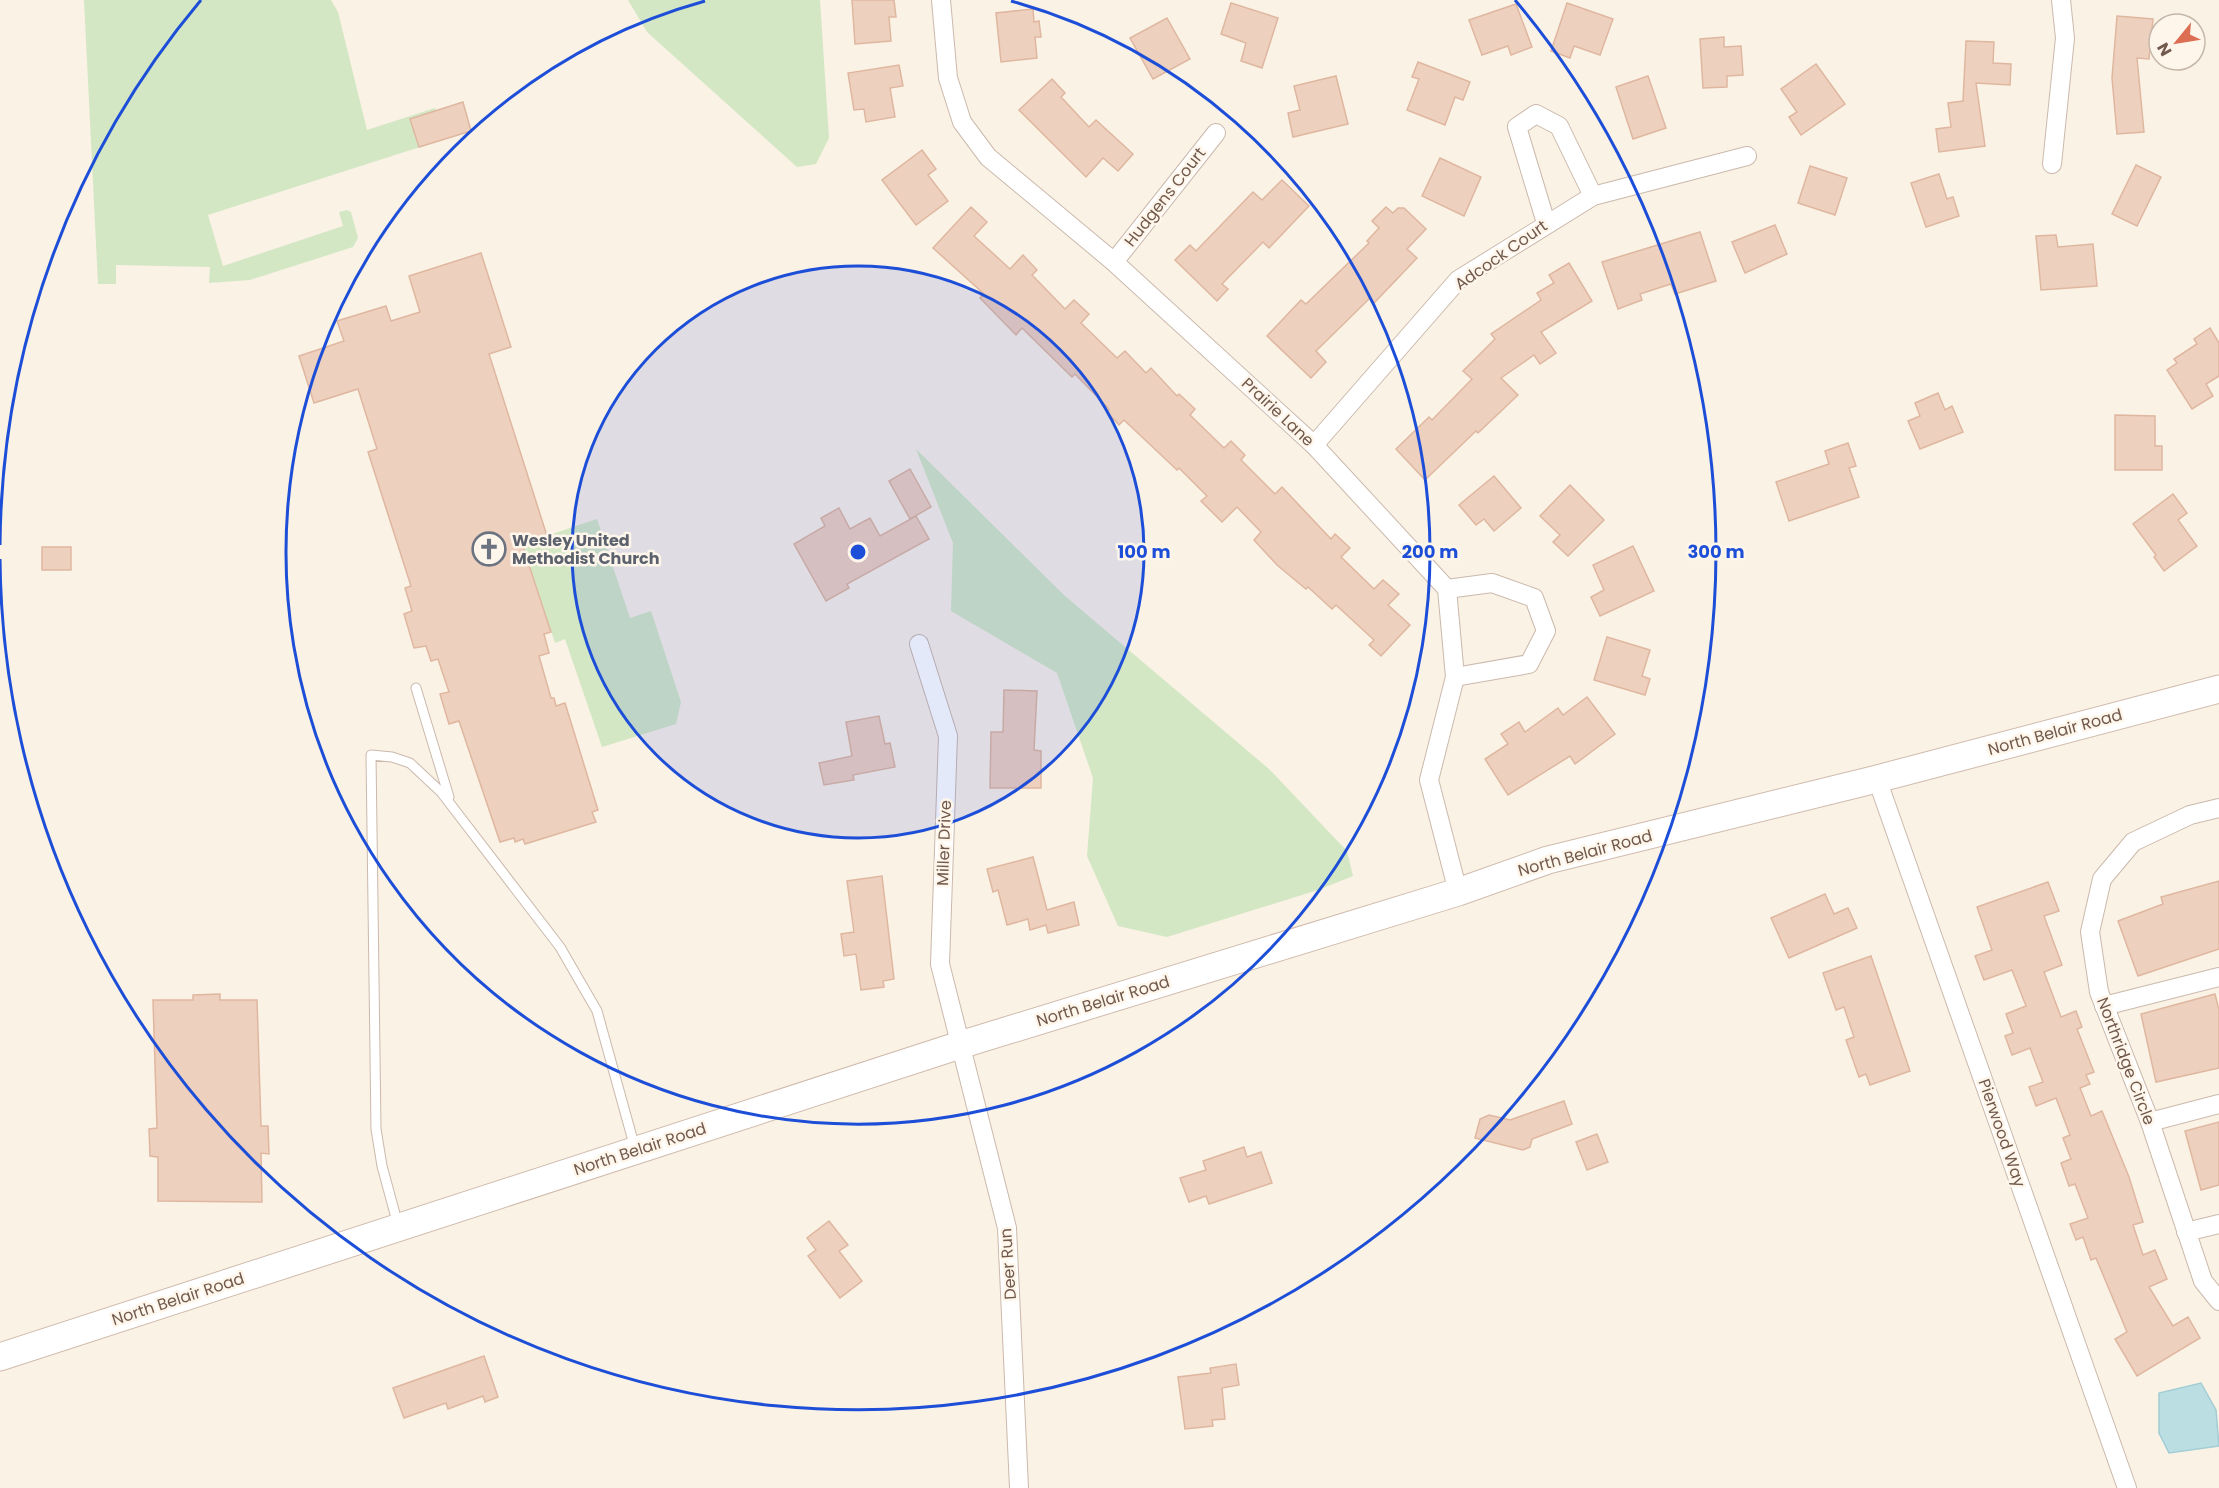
<svg xmlns="http://www.w3.org/2000/svg" width="2219" height="1488" font-family="Poppins,sans-serif">
<rect width="100%" height="100%" fill="#faf2e5"/>
<!-- green -->
<g fill="#d3e7c4">
<polygon points="84,0 331,0 338,12 367,130 435,108 448,138 208,215 223,266 343,226 339,212 347,210 351,212 358,238 353,247 250,280 209,283 210,267 116,265 116,284 98,284"/>
<polygon points="628,0 820,0 829,138 816,164 797,167 647,32"/>
<polygon points="916,449 1065,596 1269,769 1347,851 1353,876 1318,890 1167,937 1118,926 1087,856 1093,778 1057,673 951,611 953,543"/>
<polygon points="597,519 630,618 651,611 681,702 676,724 602,747 565,639 555,643 522,544"/>
</g>
<!-- water -->
<polygon fill="#bbdee3" stroke="#a2cdd4" stroke-width="1.5" points="2201,1383 2216,1410 2219,1446 2169,1453 2159,1433 2159,1393"/>
<!-- building -->
<g fill="#eed0be" stroke="#dfb7a0" stroke-width="1.5">
<polygon points="852,0 894,0 896,17 889,17 891,41 855,44"/>
<polygon points="1231,3 1278,18 1262,68 1241,61 1246,43 1221,34"/>
<polygon points="1567,3 1613,19 1600,55 1574,46 1570,58 1551,51"/>
<polygon points="1516,4 1532,47 1511,55 1508,46 1482,55 1469,20"/>
<polygon points="1033,9 1034,22 1039,21 1041,37 1035,37 1037,58 1001,62 996,13"/>
<polygon points="2117,16 2153,19 2149,59 2137,58 2144,132 2117,134 2112,78"/>
<polygon points="1167,18 1190,59 1153,79 1130,38"/>
<polygon points="1724,37 1724,47 1741,46 1743,75 1727,76 1727,87 1703,88 1700,39"/>
<polygon points="1966,41 1994,42 1993,63 2011,64 2010,85 1976,83 1985,146 1939,152 1936,129 1951,127 1948,103 1963,101"/>
<polygon points="1418,62 1470,82 1463,100 1455,97 1445,125 1407,110 1419,79 1412,77"/>
<polygon points="1816,64 1845,104 1801,135 1789,117 1797,112 1781,89"/>
<polygon points="899,65 903,86 890,88 895,117 866,122 864,109 854,110 848,73"/>
<polygon points="1336,76 1348,124 1293,137 1288,113 1300,110 1294,86"/>
<polygon points="1648,76 1666,128 1633,139 1616,87"/>
<polygon points="1052,79 1065,93 1061,97 1089,127 1096,120 1133,154 1118,171 1103,158 1086,177 1019,110"/>
<polygon points="463,102 471,131 419,147 410,119"/>
<polygon points="922,150 936,169 928,175 948,201 916,225 882,180"/>
<polygon points="1440,158 1481,177 1464,216 1422,196"/>
<polygon points="2136,165 2161,177 2137,226 2112,214"/>
<polygon points="1810,166 1847,178 1835,215 1798,203"/>
<polygon points="1939,174 1947,199 1953,197 1959,216 1926,227 1911,183"/>
<polygon points="1282,180 1309,206 1269,248 1263,242 1222,284 1228,289 1217,301 1175,260 1190,245 1196,251 1253,192 1262,200"/>
<polygon points="971,207 987,222 974,236 1010,269 1023,255 1037,270 1032,275 1065,309 1074,300 1089,314 1081,323 1117,358 1125,351 1146,373 1151,368 1177,396 1179,394 1195,409 1190,415 1224,448 1231,441 1245,455 1241,460 1275,494 1282,487 1331,539 1335,534 1350,548 1341,557 1374,589 1383,580 1399,594 1388,605 1410,625 1381,656 1369,645 1374,640 1336,605 1332,609 1308,587 1306,589 1277,565 1254,540 1261,532 1237,507 1222,522 1201,501 1207,496 1179,468 1177,470 1124,420 1119,425 1107,412 1109,409 1075,374 1072,377 1022,328 1016,335 980,298 984,294 933,248"/>
<polygon points="1386,207 1393,213 1398,208 1404,208 1426,229 1407,249 1417,258 1374,303 1370,298 1316,351 1326,362 1311,378 1267,336 1301,300 1306,304 1369,243 1367,241 1379,228 1372,221"/>
<polygon points="1775,225 1787,254 1745,273 1732,242"/>
<polygon points="1700,232 1716,281 1675,294 1671,284 1640,294 1642,300 1618,309 1602,262"/>
<polygon points="2056,235 2058,247 2093,244 2097,286 2041,290 2036,236"/>
<polygon points="481,253 511,347 489,354 547,536 522,544 551,632 544,634 549,653 539,656 551,698 554,698 556,706 565,703 598,810 592,812 596,822 525,844 523,839 515,842 514,838 500,842 459,721 449,724 440,694 449,692 438,659 431,661 426,646 414,648 404,614 412,611 405,588 411,586 368,452 377,449 358,389 314,403 299,356 344,341 337,321 386,306 391,321 420,312 409,276"/>
<polygon points="1569,263 1592,301 1541,332 1556,353 1540,364 1534,355 1501,378 1518,395 1478,433 1476,431 1425,480 1396,449 1429,417 1432,420 1472,379 1463,371 1495,339 1491,334 1541,300 1537,293 1554,283 1549,275"/>
<polygon points="2210,328 2219,343 2219,376 2206,384 2213,396 2192,409 2167,370 2177,363 2174,359 2197,344 2194,339"/>
<polygon points="1938,393 1945,410 1952,406 1963,432 1920,449 1908,421 1920,416 1915,403"/>
<polygon points="2115,415 2155,416 2155,446 2162,446 2162,470 2115,470"/>
<polygon points="1848,443 1856,466 1849,468 1859,497 1789,521 1776,482 1829,464 1825,451"/>
<polygon points="910,469 931,507 910,519 889,481"/>
<polygon points="1494,476 1521,508 1494,531 1484,519 1476,525 1459,505"/>
<polygon points="1570,485 1604,520 1568,556 1553,542 1560,535 1540,516"/>
<polygon points="2173,494 2187,513 2178,520 2197,546 2164,571 2154,557 2156,555 2133,524"/>
<polygon points="839,508 850,529 870,518 880,536 916,516 929,539 847,584 849,588 826,601 794,544 825,526 821,518"/>
<polygon points="1633,546 1654,591 1600,616 1591,597 1604,590 1593,565"/>
<rect x="42" y="547" width="29" height="23"/>
<polygon points="1607,637 1650,650 1642,676 1650,679 1645,695 1594,680"/>
<polygon points="1004,690 1037,691 1034,750 1041,751 1041,788 990,788 991,732 1003,732"/>
<polygon points="1587,697 1615,734 1575,764 1570,756 1508,795 1485,759 1508,744 1501,734 1519,722 1525,732 1558,708 1563,715"/>
<polygon points="879,716 885,744 890,743 895,767 853,775 854,780 824,785 819,763 852,756 846,722"/>
<polygon points="1033,857 1047,910 1074,902 1079,925 1048,933 1046,925 1030,930 1028,919 1007,925 998,890 993,892 987,869"/>
<polygon points="882,876 894,979 883,981 884,987 861,990 856,954 844,956 841,934 854,932 847,881"/>
<polygon points="2219,881 2219,949 2138,976 2118,921 2163,904 2161,897"/>
<polygon points="2048,882 2059,911 2044,916 2062,965 2044,972 2061,1017 2076,1011 2082,1027 2077,1029 2094,1072 2086,1075 2090,1084 2080,1088 2091,1116 2102,1111 2129,1177 2143,1222 2133,1225 2143,1255 2155,1250 2167,1279 2149,1287 2173,1326 2188,1317 2200,1338 2137,1376 2115,1339 2127,1332 2096,1258 2091,1260 2083,1237 2076,1240 2070,1224 2088,1218 2075,1184 2069,1186 2061,1163 2071,1159 2063,1138 2070,1135 2056,1098 2036,1106 2029,1087 2043,1082 2030,1048 2012,1055 2005,1036 2013,1033 2006,1014 2026,1006 2012,970 1984,980 1975,956 1992,950 1977,907"/>
<polygon points="1825,894 1834,914 1848,908 1857,928 1789,958 1771,918"/>
<polygon points="1871,956 1910,1071 1870,1085 1866,1074 1859,1077 1846,1040 1854,1037 1844,1007 1836,1010 1823,973"/>
<polygon points="220,994 220,1000 257,1000 261,1126 268,1126 269,1154 261,1153 262,1202 158,1201 158,1157 150,1156 149,1129 157,1128 153,1000 193,1000 193,995"/>
<polygon points="2215,994 2219,1010 2219,1068 2156,1082 2141,1014"/>
<polygon points="1564,1101 1572,1124 1532,1139 1530,1147 1523,1150 1475,1138 1480,1119 1489,1115 1510,1120"/>
<polygon points="2219,1122 2219,1185 2201,1190 2185,1131"/>
<polygon points="1597,1134 1608,1162 1587,1170 1576,1142"/>
<polygon points="1244,1147 1247,1157 1261,1152 1272,1183 1209,1204 1206,1196 1189,1202 1180,1178 1206,1170 1203,1161"/>
<polygon points="829,1221 848,1245 839,1251 862,1281 840,1298 808,1256 816,1250 807,1238"/>
<polygon points="484,1356 498,1397 485,1402 483,1396 448,1409 446,1403 404,1418 393,1388"/>
<polygon points="1236,1364 1239,1385 1222,1388 1225,1419 1212,1420 1213,1426 1185,1429 1178,1377 1211,1373 1210,1368"/>
</g>
<g fill="none" stroke-linecap="round" stroke-linejoin="round">
<!-- lane casing -->
<g stroke="#cbb9ac" stroke-width="11">
<g id="lane">
<polyline points="416,688 449,797"/>
<polyline points="398,1225 382,1166 376,1129 371,755 392,757 410,763 441,792 560,947 597,1011 635,1148"/>
</g>
</g>
<!-- street casing -->
<g stroke="#cbb9ac" stroke-width="20">
<g id="street">
<polyline points="941,0 948,78 962,122 988,157 1114,262 1314,445 1447,589 1455,677 1429,780 1458,892"/>
<polyline points="2052,164 2065,38 2061,0"/>
<polyline points="1546,223 1517,127 1536,114 1559,126 1593,196"/>
<polyline points="1114,262 1216,133"/>
<polyline points="1314,445 1458,280 1593,196 1747,156"/>
<polyline points="1447,589 1492,583 1534,598 1546,631 1529,664 1455,677"/>
<polyline points="919,644 948,736 940,964 1007,1228 1019,1488"/>
<polyline points="1877,779 2127,1488"/>
<polyline points="2219,808 2190,815 2133,842 2102,879 2090,932 2099,992 2150,1122 2203,1281 2219,1301"/>
<polyline points="2104,1006 2219,977"/>
<polyline points="2150,1122 2219,1104"/>
<polyline points="2186,1232 2219,1224"/>
</g>
</g>
<!-- secondary casing -->
<g stroke="#d0bbad" stroke-width="29">
<polyline id="secondary" points="0,1357 960,1045 1458,892 1548,860 1877,779 2219,689"/>
</g>
<!-- lane -->
<use href="#lane" stroke="#fff" stroke-width="9"/>
<!-- street -->
<use href="#street" stroke="#fff" stroke-width="18"/>
<!-- secondary -->
<use href="#secondary" stroke="#fff" stroke-width="27"/>
</g>
<!-- distance rings -->
<circle cx="858" cy="552" r="286" fill="#1d4ed8" fill-opacity=".12"/>
<g fill="none" stroke="#1d4ed8" stroke-width="3">
<circle cx="858" cy="552" r="286"/>
<path d="M1011 1A572 572 0 1 1 705 1"/>
<path d="M0 545A858 858 0 0 1 201 0M1515 0A858 858 0 1 1 0 559"/>
</g>
<!-- icons -->
<defs>
<g id="church-ring" transform="scale(1.725)"><circle r="9.5" fill="#fef6eb" stroke="#6b7280" stroke-width="1.5"/><path d="M-1.2-6h2.4v3.5h3.3v2.4h-3.3V6h-2.4V-.1h-3.3v-2.4h3.3Z" fill="#6b7280"/></g>
</defs>
<g fill-rule="evenodd">
<use href="#church-ring" x="489" y="549"/>
</g>
<g text-anchor="middle" dominant-baseline="central" stroke-width="5" stroke-linejoin="round" paint-order="stroke">
<!-- street labels -->
<g font-size="16" fill="#71594c" stroke="#fef6eb">
<text transform="translate(1165 197) rotate(-52)">Hudgens Court</text>
<text transform="translate(1501 255) rotate(-35)">Adcock Court</text>
<text transform="translate(1278 412) rotate(43)">Prairie Lane</text>
<text transform="translate(2055 732) rotate(-15)">North Belair Road</text>
<text transform="translate(944 843) rotate(-88)">Miller Drive</text>
<text transform="translate(1585 853) rotate(-15)">North Belair Road</text>
<text transform="translate(1103 1001) rotate(-17)">North Belair Road</text>
<text transform="translate(2126 1061) rotate(69)">Northridge Circle</text>
<text transform="translate(2002 1133) rotate(71)">Pierwood Way</text>
<text transform="translate(640 1149) rotate(-18)">North Belair Road</text>
<text transform="translate(1008 1264) rotate(-94)">Deer Run</text>
<text transform="translate(178 1299) rotate(-18)">North Belair Road</text>
</g>
<!-- worship labels -->
<g font-size="16" font-weight="bold" fill="#5b616d" stroke="#fef6eb" text-anchor="start">
<text x="512" y="540">Wesley United<tspan x="512" dy="18">Methodist Church</tspan></text>
</g>
</g>
<circle cx="858" cy="552" r="9" fill="#1d4ed8" stroke="#fef6eb" stroke-width="3"/>
<g font-size="18" text-anchor="middle" font-weight="bold" fill="#1d4ed8" stroke="#fef6eb" stroke-width="5" stroke-linejoin="round" paint-order="stroke">
<text x="1144" y="558">100 m</text>
<text x="1430" y="558">200 m</text>
<text x="1716" y="558">300 m</text>
</g>
<!-- north arrow -->
<g transform="translate(2177 42) rotate(240)"><circle r="28" fill="#fef6eb" stroke="#c6b7ab" stroke-width="1.5"/>
<path d="M0-4.5L10 22L0 15L-10 22Z" fill="#dc6e53"/>
<text y="-9" font-size="16" font-weight="bold" text-anchor="middle" fill="#71594c">N</text>
</g>
</svg>
